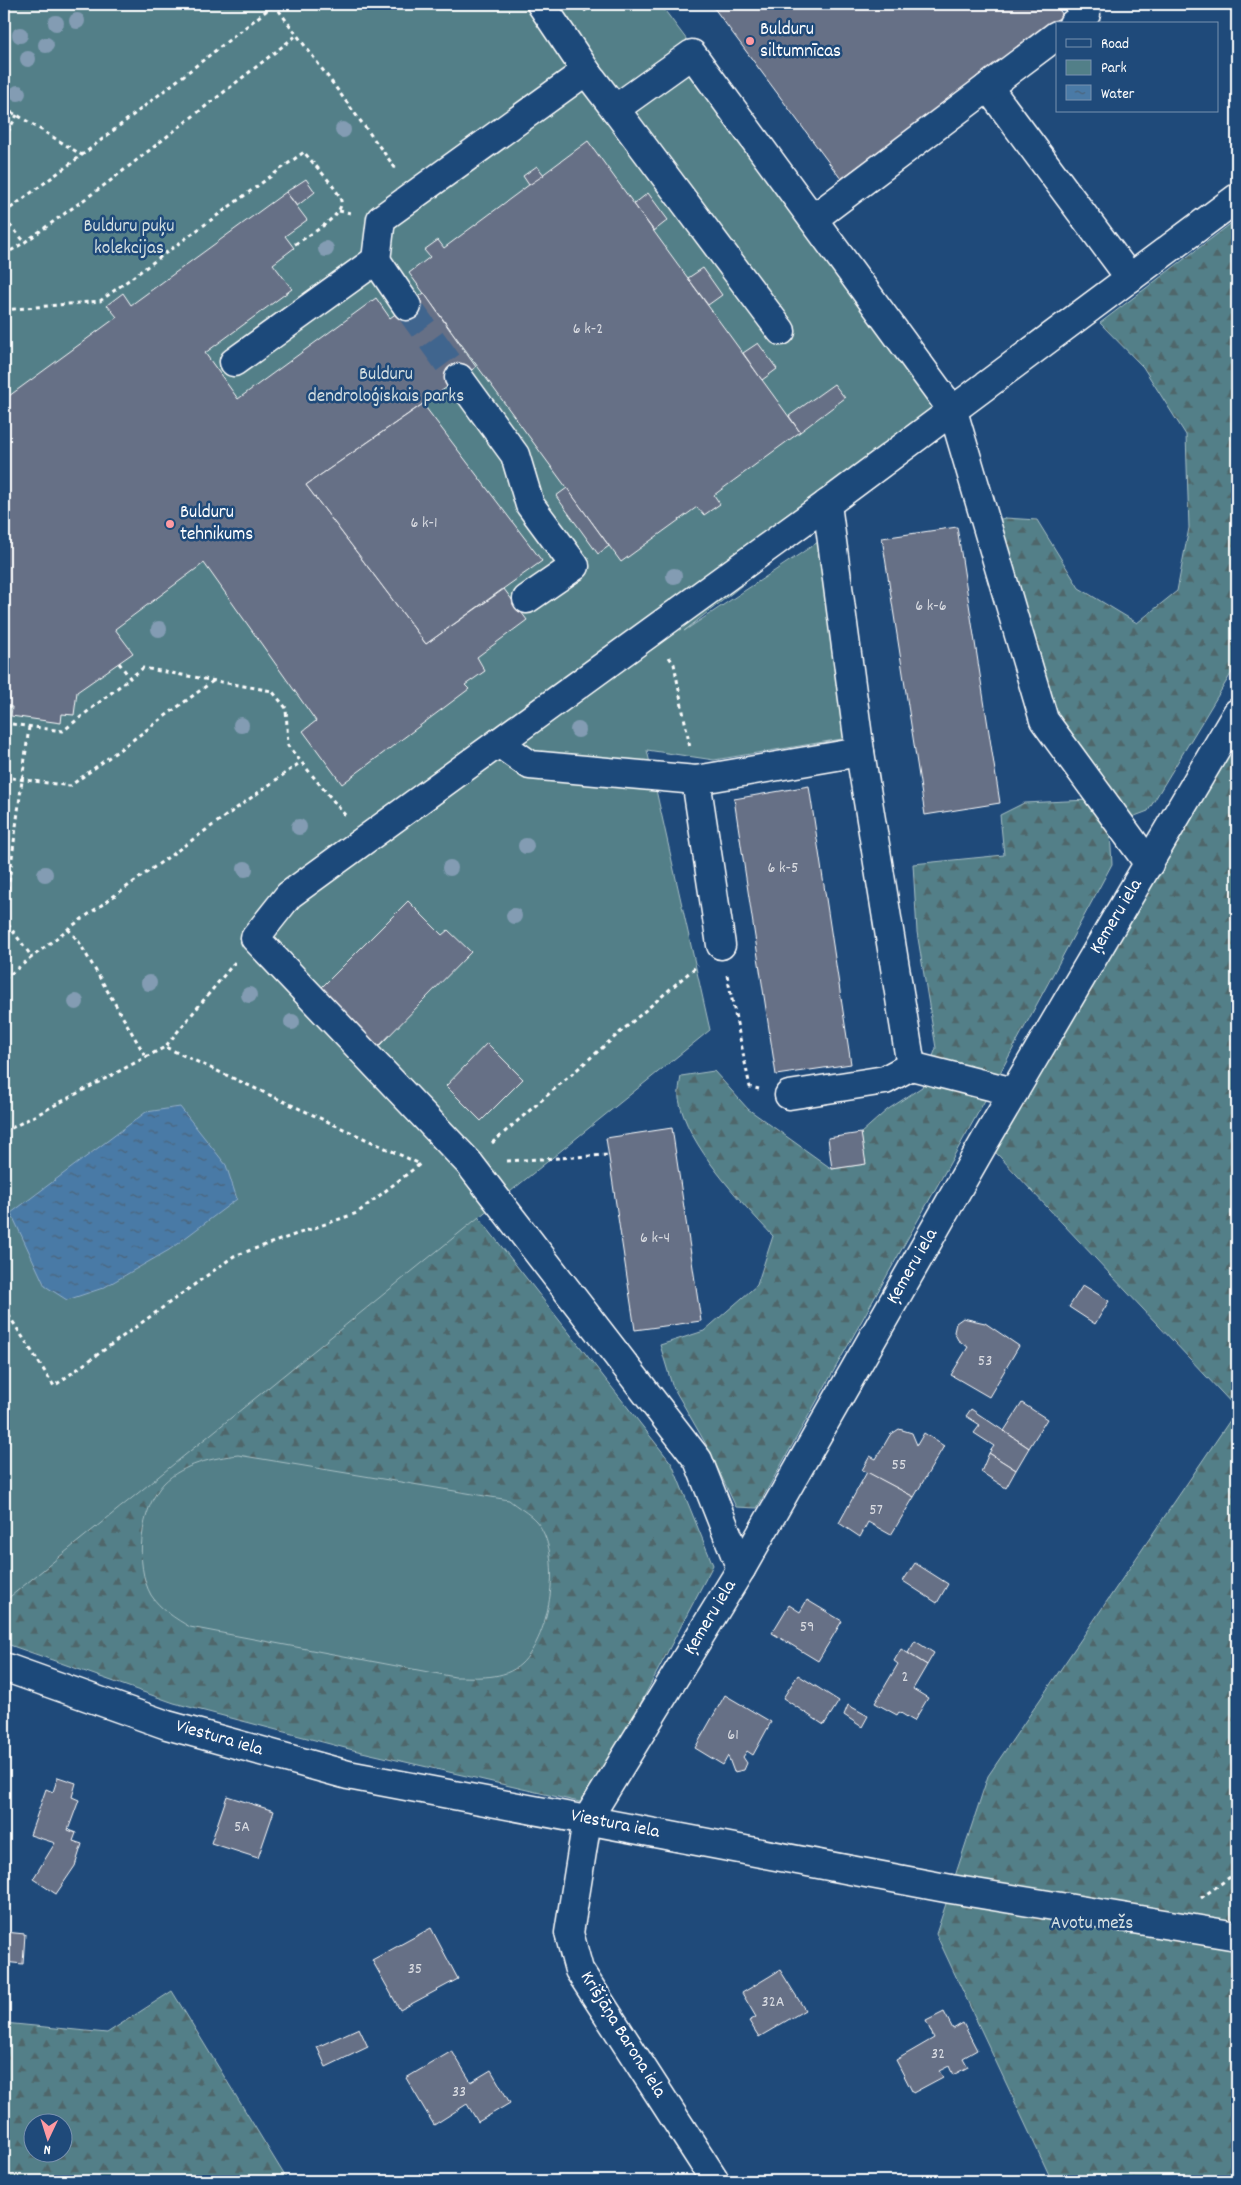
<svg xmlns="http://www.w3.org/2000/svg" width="1241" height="2185" font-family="Dekko,sans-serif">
<defs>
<pattern id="forest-firs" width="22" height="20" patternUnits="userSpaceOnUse" patternTransform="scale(1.25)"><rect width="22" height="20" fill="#527f88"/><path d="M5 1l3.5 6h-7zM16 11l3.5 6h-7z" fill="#4f666a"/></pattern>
<pattern id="water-ripples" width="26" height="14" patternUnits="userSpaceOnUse" patternTransform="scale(1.25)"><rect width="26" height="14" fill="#4a7aa6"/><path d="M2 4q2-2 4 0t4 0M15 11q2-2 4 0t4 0" fill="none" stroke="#4b6379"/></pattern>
</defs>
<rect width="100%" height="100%" fill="#1f4a7a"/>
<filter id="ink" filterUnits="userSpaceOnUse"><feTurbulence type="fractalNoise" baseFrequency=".02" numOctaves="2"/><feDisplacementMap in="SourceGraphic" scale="10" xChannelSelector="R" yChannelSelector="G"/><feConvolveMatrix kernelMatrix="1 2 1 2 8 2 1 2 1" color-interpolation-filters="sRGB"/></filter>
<g filter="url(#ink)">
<!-- forest -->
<g fill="url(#forest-firs)" stroke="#a8bfc4" fill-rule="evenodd">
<polygon points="1237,219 1237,664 1148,811 1119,822 1044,720 986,523 1005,518 1037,520 1079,588 1137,623 1177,591 1189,528 1186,435 1143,367 1100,323"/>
<polygon points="1237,713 1237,1409 985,1141"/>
<path d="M1088,800l22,32 2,32 -119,222 -236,422 -21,-1 -29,-61 -35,-61 -12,-40 44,-14 53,-46 16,-49c-31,-33 -87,-92 -94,-137 -1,-7 1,-16 2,-23l33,-5 34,38 84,60 33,-5 -4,-31 26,-23 35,-23 14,-39 -19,-116 -4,-68 91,-9 -4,-40 24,-12z"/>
<polygon points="458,1191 672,1464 713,1565 588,1804 349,1749 174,1703 4,1643 4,1447"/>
<polygon points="1237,1410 1237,2174 1212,2181 1052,2181 936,1934 988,1776"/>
<path d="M172,1991l116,190h-284v-158l103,10zM62,2122v30h-30v-30z"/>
</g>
<!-- green -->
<g fill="#527f88" stroke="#a8bfc4">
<polygon points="4,4 660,4 964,410 684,631 821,540 848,738 714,760 647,750 710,1030 6,1600 4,1599"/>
<path d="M238,1455l271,45c8,7 20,13 27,21 28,32 15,115 -15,143 -17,16 -44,13 -66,13l-265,-50c-14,-8 -30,-18 -39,-32 -17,-30 -11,-87 13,-112 19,-19 49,-25 74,-28z"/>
</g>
<!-- water -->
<polygon fill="url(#water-ripples)" stroke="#92afca" points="180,1107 226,1165 237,1199 169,1250 103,1288 67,1300 45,1286 11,1213 146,1112"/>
<!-- building -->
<g fill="#666f86" stroke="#fff">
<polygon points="711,4 1055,4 1063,15 841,179"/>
<polygon points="588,141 800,432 714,495 720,504 704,515 697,507 621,562 409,273 430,257 424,250 438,240 444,248"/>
<polygon points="537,166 544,175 529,185 523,176"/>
<polygon points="306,179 315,192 297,206 286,192"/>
<polygon points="286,192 307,220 285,236 294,248 273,264 292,289 205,353 238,399 376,298 390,318 424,293 476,367 306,485 426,644 504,589 527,620 477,657 485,671 465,685 469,689 342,784 303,731 316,721 204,563 115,629 133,653 77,692 74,715 62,714 61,723 11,716 12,707 4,706 4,390 9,396 117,317 107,305 123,293 131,305"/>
<polygon points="648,193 668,220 654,231 634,204"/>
<polygon points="703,268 722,295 708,305 688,278"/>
<polygon points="758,343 777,369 762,380 743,353"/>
<polygon points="834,384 845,398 800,432 789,416"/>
<polygon points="423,404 542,561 426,644 306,485"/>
<polygon points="567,488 609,546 598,554 556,496"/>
<polygon points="957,527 1000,803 925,815 882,538"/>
<polygon points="809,786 851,1064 776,1075 734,799"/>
<polygon points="408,901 442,935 448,930 471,952 377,1048 319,990"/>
<polygon points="487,1043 523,1079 481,1121 446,1086"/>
<polygon points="672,1128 701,1321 635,1330 606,1138"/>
<polygon points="861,1133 866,1164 832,1169 828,1138"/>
<polygon points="1083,1285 1109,1301 1095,1324 1069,1307"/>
<polygon points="963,1318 985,1323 1019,1346 989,1397 951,1375 968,1347 958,1340 954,1332 956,1323"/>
<polygon points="1022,1403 1047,1419 1029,1448 1004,1431"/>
<polygon points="971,1409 1029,1448 1016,1470 989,1453 994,1446 974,1433 980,1425 966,1416"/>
<polygon points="899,1429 912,1433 917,1445 924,1433 944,1446 914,1497 862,1470 870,1456 876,1459 890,1435"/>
<polygon points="989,1453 1016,1470 1006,1488 981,1472"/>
<polygon points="867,1472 914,1497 891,1535 868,1522 860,1537 839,1523"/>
<polygon points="915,1563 948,1584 937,1603 903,1581"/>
<polygon points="807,1600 842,1621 818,1661 772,1633 789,1605 800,1612"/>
<polygon points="915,1641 934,1653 927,1665 908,1653"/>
<polygon points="901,1649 927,1665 913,1689 928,1698 914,1721 899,1712 897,1715 875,1703 898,1664 894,1661"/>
<polygon points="798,1675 839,1701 824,1725 783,1698"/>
<polygon points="725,1695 771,1722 753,1755 747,1751 743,1757 747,1763 744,1770 734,1772 728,1756 723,1765 695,1748"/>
<polygon points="848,1705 868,1716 862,1727 844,1715"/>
<polygon points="58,1777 76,1783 72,1797 79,1800 68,1830 76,1833 73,1841 82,1844 75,1866 56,1894 33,1879 55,1843 30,1835 46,1789 53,1792"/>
<polygon points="227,1796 274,1811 258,1858 211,1843"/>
<polygon points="4,1916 6,1917 5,1932 25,1934 23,1964 4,1962"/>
<polygon points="431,1928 458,1979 400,2010 372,1960"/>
<polygon points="780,1970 805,2010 759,2037 749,2021 756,2017 742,1993"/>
<polygon points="944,2012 953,2029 963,2023 977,2050 963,2058 968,2067 953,2075 949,2066 939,2071 943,2077 913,2093 896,2060 934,2038 926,2021"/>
<polygon points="359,2028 368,2047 326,2067 317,2047"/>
<polygon points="452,2051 471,2082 491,2070 510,2103 478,2122 467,2104 434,2125 406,2078"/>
</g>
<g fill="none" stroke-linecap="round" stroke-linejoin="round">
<!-- minor-tunnel -->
<polyline stroke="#41658e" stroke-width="28" stroke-dasharray="28 14" stroke-linecap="butt" points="407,306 459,378"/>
<!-- minor casing -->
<g stroke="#fff" stroke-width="31">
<g id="minor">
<polyline points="541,4 586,71 615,109 692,54 953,411 1044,720 1149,864"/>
<polyline points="1073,24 1086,14 1079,4"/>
<polyline points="988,87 1130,278"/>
<polyline points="615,109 781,331"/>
<polyline points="813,219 1057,35"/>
<polyline points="376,260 381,219 586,71"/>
<polyline points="234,362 376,260 407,306"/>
<polyline points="459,378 515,455 530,505 575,566 527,599"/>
<polyline points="827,504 860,752"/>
<polyline points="499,743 530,765 696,780 860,752 911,1066 885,1080 789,1095"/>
<polyline points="696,780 721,945"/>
<polyline points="911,1066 1014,1092"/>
<polyline points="741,1569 698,1460 495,1197 469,1163 255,938 289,895 827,504 1237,198"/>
<polyline points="4,1667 167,1725 348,1775 951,1889 1237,1936"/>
<polyline points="714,2179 579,1970 569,1933 587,1820 741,1569 985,1141 1237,713"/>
</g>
</g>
<!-- path -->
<g stroke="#fff" stroke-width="3" stroke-dasharray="4 4" stroke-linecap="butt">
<polyline points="274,4 396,169"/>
<polyline points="584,11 594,4"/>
<polyline points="4,109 17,115 82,155"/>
<polyline points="4,139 17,115"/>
<polyline points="339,211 351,213"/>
<polyline points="4,213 82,155 275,4"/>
<polyline points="4,219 25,242"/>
<polyline points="4,255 25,242 110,181 297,35"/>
<path d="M4,310l96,-9 204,-149c8,11 35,37 37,49 3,16 -37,37 -49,45"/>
<polyline points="669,657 674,664 690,748"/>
<polyline points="119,663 130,678 143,668 272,691 286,708 288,746 345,815"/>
<polyline points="4,723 63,731 130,678"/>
<polyline points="29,727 4,919 32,957"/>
<polyline points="4,777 70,786 213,681"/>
<polyline points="68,929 79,942 146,1057"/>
<polyline points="727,975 750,1087 759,1089"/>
<polyline points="4,979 68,929 301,762"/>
<polyline points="4,1132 165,1047 235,962"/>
<polyline points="492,1143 698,965"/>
<polyline points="507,1161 609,1155"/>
<polyline points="4,1308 54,1386 234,1256 357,1213 420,1164 165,1047"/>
<polyline points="1201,1898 1237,1872"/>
<polyline points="1212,2181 1237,2174"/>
</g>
<!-- minor -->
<use href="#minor" stroke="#1f4a7a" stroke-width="28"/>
</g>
<!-- trees -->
<g fill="#839cb3">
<circle cx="77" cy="21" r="8"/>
<circle cx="56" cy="23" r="8"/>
<circle cx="20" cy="35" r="8"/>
<circle cx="46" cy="45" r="8"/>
<circle cx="28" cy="59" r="8"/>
<circle cx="18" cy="93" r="8"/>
<circle cx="343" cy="130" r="8"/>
<circle cx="326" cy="249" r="8"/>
<circle cx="674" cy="576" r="8"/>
<circle cx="159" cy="629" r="8"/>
<circle cx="241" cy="725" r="8"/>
<circle cx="578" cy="730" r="8"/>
<circle cx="299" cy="827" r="8"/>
<circle cx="526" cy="846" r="8"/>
<circle cx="450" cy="868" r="8"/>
<circle cx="245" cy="869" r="8"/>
<circle cx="45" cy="874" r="8"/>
<circle cx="514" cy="916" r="8"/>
<circle cx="149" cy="983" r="8"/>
<circle cx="249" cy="995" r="8"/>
<circle cx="76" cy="1002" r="8"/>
<circle cx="292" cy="1022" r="8"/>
</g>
</g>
<!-- markers -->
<g fill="#ff9aa2" stroke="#1f4a7a" stroke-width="2">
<circle cx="750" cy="41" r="5"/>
<circle cx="170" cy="524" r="5"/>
</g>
<g text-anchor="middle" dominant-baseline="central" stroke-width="5" stroke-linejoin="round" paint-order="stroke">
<!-- number labels -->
<g font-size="16" fill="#d9dbe1">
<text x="588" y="329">6 k-2</text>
<text x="424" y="523">6 k-1</text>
<text x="931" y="606">6 k-6</text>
<text x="783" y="868">6 k-5</text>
<text x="655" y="1238">6 k-4</text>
<text x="985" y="1361">53</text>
<text x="899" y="1465">55</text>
<text x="876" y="1510">57</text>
<text x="807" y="1627">59</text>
<text x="905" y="1677">2</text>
<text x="733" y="1735">61</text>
<text x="242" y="1827">5A</text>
<text x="415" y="1969">35</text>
<text x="773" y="2002">32A</text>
<text x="938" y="2054">32</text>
<text x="459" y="2092">33</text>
</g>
<!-- poi labels -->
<g font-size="19" fill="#fff" stroke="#1f4a7a" text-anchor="start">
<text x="760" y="30">Bulduru<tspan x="760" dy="22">siltumnīcas</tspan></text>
<text x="180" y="513">Bulduru<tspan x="180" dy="22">tehnikums</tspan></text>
</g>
<!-- park labels -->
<g font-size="19" fill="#d4dfe1" stroke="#1f4a7a">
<text x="129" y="227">Bulduru puķu<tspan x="129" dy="22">kolekcijas</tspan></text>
<text x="386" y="375">Bulduru<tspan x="386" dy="22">dendroloģiskais parks</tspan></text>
<text x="1092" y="1924">Avotu mežs</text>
</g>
<!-- street labels -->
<g font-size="19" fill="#fff" stroke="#1f4a7a">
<text transform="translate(1117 917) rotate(-59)">Ķemeru iela</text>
<text transform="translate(913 1267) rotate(-60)">Ķemeru iela</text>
<text transform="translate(711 1618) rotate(-59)">Ķemeru iela</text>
<text transform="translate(219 1739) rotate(16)">Viestura iela</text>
<text transform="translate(615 1825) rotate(11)">Viestura iela</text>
<text transform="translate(622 2035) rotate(58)">Krišjāņa Barona iela</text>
</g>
</g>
<!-- margin -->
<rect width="1241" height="2185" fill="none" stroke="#1f4a7a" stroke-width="20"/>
<rect x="10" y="10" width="1221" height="2165" fill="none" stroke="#fff" stroke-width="2" filter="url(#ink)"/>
<!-- legend -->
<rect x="1056" y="22" width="162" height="90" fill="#1f4a7a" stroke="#7992af"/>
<rect x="1066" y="39" width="25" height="8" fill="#1f4a7a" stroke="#7992af"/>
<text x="1101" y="48" font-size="15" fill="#ffffff">Road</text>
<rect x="1066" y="60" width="25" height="15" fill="#527f88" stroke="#7992af"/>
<text x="1101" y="72" font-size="15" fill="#ffffff">Park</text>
<rect x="1066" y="85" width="25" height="15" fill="url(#water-ripples)" stroke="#7992af"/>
<text x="1101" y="98" font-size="15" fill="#ffffff">Water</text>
<!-- north arrow -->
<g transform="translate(48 2138) rotate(184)"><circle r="24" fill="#1f4a7a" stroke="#7992af"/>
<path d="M0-4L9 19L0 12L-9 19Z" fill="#ff9aa2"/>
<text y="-8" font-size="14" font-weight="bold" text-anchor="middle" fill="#ffffff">N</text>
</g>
</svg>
